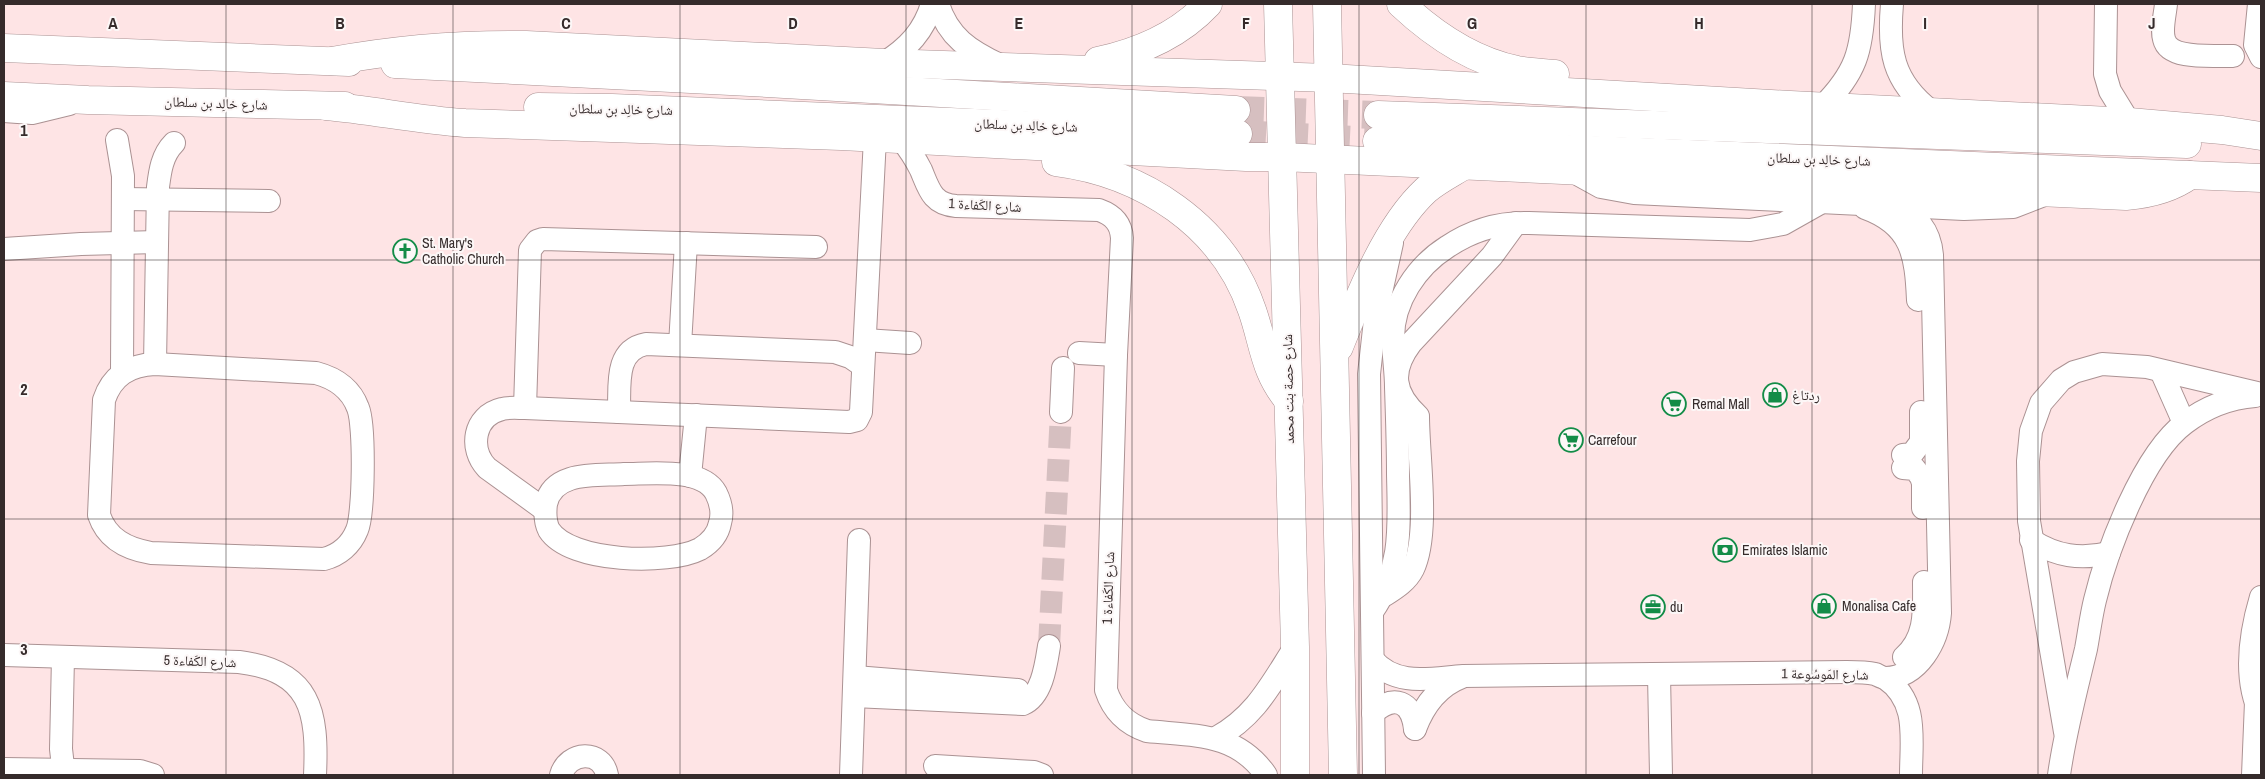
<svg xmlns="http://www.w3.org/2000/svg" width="2265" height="779" font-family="'Archivo Narrow','Noto Naskh Arabic',sans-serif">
<rect width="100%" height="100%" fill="#fee4e5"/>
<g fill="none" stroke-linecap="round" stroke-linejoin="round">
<!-- minor-tunnel -->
<polyline stroke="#d6bfc0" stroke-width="22" stroke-dasharray="22 11" stroke-linecap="butt" points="1049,646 1061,412"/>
<!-- major-tunnel -->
<g stroke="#d6bfc0" stroke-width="28" stroke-dasharray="28 14" stroke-linecap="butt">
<polyline points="1236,110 1378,115"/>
<polyline points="1238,134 1377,141"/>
</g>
<!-- minor casing -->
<g stroke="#ab9293" stroke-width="24">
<g id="minor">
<path d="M938,4c10,33 32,47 62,61"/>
<path d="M1892,4c-4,46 0,77 39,107"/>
<polyline points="2106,4 2105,74 2110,91 2129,122"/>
<path d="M2166,4c-1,11 -5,25 -2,35 5,22 51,16 69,17"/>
<polyline points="2259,4 2255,45 2261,57"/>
<path d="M884,63c24,-15 40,-32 48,-59"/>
<path d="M1822,107c34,-34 40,-56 42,-103"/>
<polyline points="4,111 32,113 69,104"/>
<path d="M901,139c8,10 14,19 20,31 8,19 11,34 35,36l143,4c14,5 22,13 23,28l-6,117 -10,335c7,21 20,34 41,41 47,5 89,1 119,44"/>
<polyline points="117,140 123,176 122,373"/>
<polyline points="1572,171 1601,187 1634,193 1964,209 2013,207 2049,193"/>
<polyline points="123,199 269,201"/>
<path d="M1865,208c47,17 51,47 53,92"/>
<polyline points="4,249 81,244 157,242"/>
<polyline points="865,340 910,343"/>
<polyline points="680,345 686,243"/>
<polyline points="1079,353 1116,355"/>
<path d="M155,364l161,9c19,5 35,16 42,35 7,17 6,106 -1,122 -6,15 -18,25 -33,29l-173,-6c-24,-4 -44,-14 -52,-38l5,-115c8,-24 25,-35 51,-36z"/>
<path d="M155,364l3,-177c2,-16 4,-32 16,-44"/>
<polyline points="2161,371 2184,423"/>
<polyline points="525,408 530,250 537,241 543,239 816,247"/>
<path d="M619,412c1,-26 -5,-62 27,-68l189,8 15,5 13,9"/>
<polyline points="1061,412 1063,368"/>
<polyline points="1903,455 1912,454 1921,442 1921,412"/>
<polyline points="1903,468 1915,469 1921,477 1923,483 1923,508"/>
<path d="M624,474c26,0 78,-7 92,19 5,10 7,20 4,30 -2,11 -10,20 -20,26 -31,16 -130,14 -151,-19 -4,-8 -4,-18 -3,-26 7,-34 52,-28 78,-30z"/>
<polyline points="690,476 696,415"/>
<path d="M545,510l-58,-42c-18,-19 -14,-52 15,-59 7,-2 16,-1 23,-1l324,14 8,-2 4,-8 14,-274"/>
<path d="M2031,540c25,16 49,20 78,13"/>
<path d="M1385,595c11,-7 22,-14 28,-26 17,-36 5,-112 5,-153 -25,-23 -28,-45 -7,-73l81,-87 24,-33"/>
<path d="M2261,597c-11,37 -18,82 0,118"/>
<path d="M1372,612c31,-45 27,-86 26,-138 0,-29 -1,-58 -2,-87 0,-16 -3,-33 -3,-49 0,-37 24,-72 54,-91 25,-17 52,-25 82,-24l221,7 33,-6 39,-22"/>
<path d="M4,655l235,7c72,9 79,49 76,113"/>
<polyline points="63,657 61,749 64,775"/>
<path d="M1904,657c23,-20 20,-48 20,-75"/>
<path d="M1373,660c23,27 58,18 90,16l384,-4c9,0 19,0 28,2 3,1 7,4 11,4 33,-1 52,-37 54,-65l-8,-358c-2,-24 -15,-41 -38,-49"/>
<polyline points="1659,675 1661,775"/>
<polyline points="855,677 1018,690"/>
<path d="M1885,678c34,23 26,61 26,97"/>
<path d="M854,696l169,8c19,-8 23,-39 26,-58"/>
<path d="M1373,713c21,-19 39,-12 42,16"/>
<path d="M1415,729c9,-24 23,-43 47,-52"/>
<polyline points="2065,732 2029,521 2028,461 2031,431 2041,403 2061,380 2074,372 2102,364 2147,367 2261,394"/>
<path d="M1216,738c40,-22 55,-54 79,-91"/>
<polyline points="935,766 1034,772 1042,775"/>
<polyline points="4,769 140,771 153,775"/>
<path d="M561,775c7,-24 41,-26 46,0"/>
<polyline points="851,775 859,540"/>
<polyline points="1374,775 1369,374 1375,320 1392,243"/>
<path d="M2059,775c6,-43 17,-84 27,-126 3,-16 5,-33 9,-49 12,-50 48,-146 90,-177 21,-16 44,-25 70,-27"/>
<polyline points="2253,775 2256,702"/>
</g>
</g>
<!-- major casing -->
<g stroke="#ab9293" stroke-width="29">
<g id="major">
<polyline points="1278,4 1295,647 1295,775"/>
<polyline points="1327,4 1343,775"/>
<path d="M1401,4c32,30 72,57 116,66 12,2 26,3 38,4"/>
<polyline points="4,48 349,62"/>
<path d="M332,61c65,-12 128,-17 194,-16l358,18 445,15 461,27 339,17 93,8 39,6"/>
<path d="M1098,61c42,-9 81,-26 110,-57"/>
<polyline points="395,64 750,82 1236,110"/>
<polyline points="4,96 88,100 345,106"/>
<path d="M326,106c46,4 92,14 139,17l376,13 405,21h36l844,39c24,-2 45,-7 64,-21"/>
<polyline points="538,107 612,108 1238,134"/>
<polyline points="1378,115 2187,144"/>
<polyline points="1377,141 2261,178"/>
<path d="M1056,162c87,11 167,63 196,148 12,34 12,62 37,91"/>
<path d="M1339,347c20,-50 47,-120 87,-157 12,-10 26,-17 39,-25"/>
</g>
</g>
<!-- minor -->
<use href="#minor" stroke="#fff" stroke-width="22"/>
<!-- major -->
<use href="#major" stroke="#fff" stroke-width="28"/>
</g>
<!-- grid -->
<path fill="none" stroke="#352b2b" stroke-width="1" stroke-opacity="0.55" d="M226,4v771M453,4v771M680,4v771M906,4v771M1132,4v771M1359,4v771M1586,4v771M1812,4v771M2038,4v771M4,260h2257M4,519h2257"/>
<!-- icons -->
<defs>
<g id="church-ring" transform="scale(1.25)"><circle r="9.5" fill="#fcf7f7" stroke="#138c47" stroke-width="1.5"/><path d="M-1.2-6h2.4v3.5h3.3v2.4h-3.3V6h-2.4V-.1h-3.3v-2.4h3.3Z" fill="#138c47"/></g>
<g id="shop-ring" transform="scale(1.25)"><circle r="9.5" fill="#fcf7f7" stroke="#138c47" stroke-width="1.5"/><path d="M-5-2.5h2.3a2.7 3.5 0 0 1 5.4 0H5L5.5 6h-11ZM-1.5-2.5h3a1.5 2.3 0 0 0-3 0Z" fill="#138c47"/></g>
<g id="supermarket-ring" transform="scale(1.25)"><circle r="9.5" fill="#fcf7f7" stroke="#138c47" stroke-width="1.5"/><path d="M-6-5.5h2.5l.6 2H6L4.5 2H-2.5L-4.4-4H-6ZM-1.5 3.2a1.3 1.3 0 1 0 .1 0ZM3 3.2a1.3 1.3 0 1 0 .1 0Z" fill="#138c47"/></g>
<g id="bank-ring" transform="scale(1.25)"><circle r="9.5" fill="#fcf7f7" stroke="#138c47" stroke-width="1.5"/><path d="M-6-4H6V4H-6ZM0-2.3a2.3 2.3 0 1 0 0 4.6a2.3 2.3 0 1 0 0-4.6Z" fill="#138c47"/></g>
<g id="office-ring" transform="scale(1.25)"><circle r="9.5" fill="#fcf7f7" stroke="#138c47" stroke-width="1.5"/><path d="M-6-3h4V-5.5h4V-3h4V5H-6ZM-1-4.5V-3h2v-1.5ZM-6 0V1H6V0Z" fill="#138c47"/></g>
</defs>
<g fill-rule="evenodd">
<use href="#church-ring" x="405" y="251"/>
<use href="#shop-ring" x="1775" y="395"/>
<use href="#supermarket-ring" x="1674" y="404"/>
<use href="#supermarket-ring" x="1571" y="440"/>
<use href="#bank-ring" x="1725" y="550"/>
<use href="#shop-ring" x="1824" y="606"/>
<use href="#office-ring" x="1653" y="607"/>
</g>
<g text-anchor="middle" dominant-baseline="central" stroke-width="4" stroke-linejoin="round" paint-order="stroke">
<!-- street labels -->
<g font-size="14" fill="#352b2b" stroke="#fcf7f7">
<text transform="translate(216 103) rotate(2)">شارع خالِد بن سلطان</text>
<text transform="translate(621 109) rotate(1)">شارع خالِد بن سلطان</text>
<text transform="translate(1026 125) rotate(2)">شارع خالِد بن سلطان</text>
<text transform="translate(1819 159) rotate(2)">شارع خالِد بن سلطان</text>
<text transform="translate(985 205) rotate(3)">شارع الكَفاءة 1</text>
<text transform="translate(1288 389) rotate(-91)">شارع حصة بنت محمد</text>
<text transform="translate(1108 588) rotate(-88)">شارع الكَفاءة 1</text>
<text transform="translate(200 661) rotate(2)">شارع الكَفاءة 5</text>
<text transform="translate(1825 674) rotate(1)">شارع المَوسُوعة 1</text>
</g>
<!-- poi labels -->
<g font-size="14" fill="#352b2b" stroke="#fcf7f7" text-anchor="start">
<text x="422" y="243">St. Mary's<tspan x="422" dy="16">Catholic Church</tspan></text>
<text x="1792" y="395">ردتاغ</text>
<text x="1692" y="404">Remal Mall</text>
<text x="1588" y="440">Carrefour</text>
<text x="1742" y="550">Emirates Islamic</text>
<text x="1842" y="606">Monalisa Cafe</text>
<text x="1670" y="607">du</text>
</g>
</g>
<g font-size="16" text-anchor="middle" font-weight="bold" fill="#352b2b" stroke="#fcf7f7" stroke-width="4" stroke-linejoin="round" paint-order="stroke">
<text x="113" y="29">A</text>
<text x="340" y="29">B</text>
<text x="566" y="29">C</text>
<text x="793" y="29">D</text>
<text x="1019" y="29">E</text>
<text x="1246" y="29">F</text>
<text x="1472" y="29">G</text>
<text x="1699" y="29">H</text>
<text x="1925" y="29">I</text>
<text x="2152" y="29">J</text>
<text x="24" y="136">1</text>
<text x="24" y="395">2</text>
<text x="24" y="655">3</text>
</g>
<!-- border -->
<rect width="2265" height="779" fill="none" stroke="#352b2b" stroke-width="10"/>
</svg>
